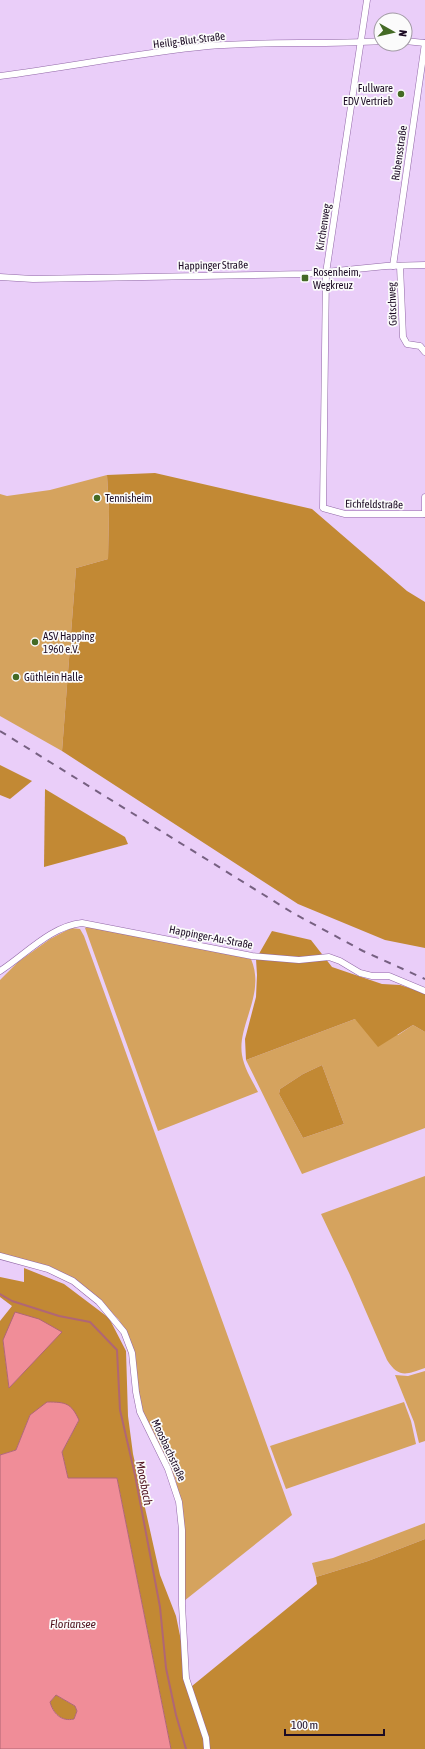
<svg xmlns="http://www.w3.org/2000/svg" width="425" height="1749" font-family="'Asap Condensed',sans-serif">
<rect width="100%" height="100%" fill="#eacef9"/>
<!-- green -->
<g fill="#d5a35e" fill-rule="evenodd">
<polygon points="107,475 109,511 108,559 76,568 62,751 0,716 0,494 7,496 50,490"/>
<path d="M89,926l162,33c15,35 -14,66 -9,96 2,13 10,25 16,37l-100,39 -73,-203z"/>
<polygon points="71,928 80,929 84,936 292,1515 184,1601 182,1507 175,1478 142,1411 126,1332 119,1320 100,1300 79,1282 0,1254 0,980 18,962 50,939"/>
<path d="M355,1019l43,16 15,-10 12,7v96l-123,46 -56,-114zM322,1065l22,59 -41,14 -24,-44 1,-5 23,-15z"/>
<path d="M425,1176v192c-18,6 -26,11 -38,-8l-37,-85 -29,-61z"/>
<polygon points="425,1371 425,1441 419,1443 414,1422 395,1375 408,1376"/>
<polygon points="404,1402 411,1421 416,1444 286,1489 270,1446"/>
<polygon points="425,1523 425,1539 368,1561 316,1577 312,1563 333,1558"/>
</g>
<!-- forest -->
<g fill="#c28934" fill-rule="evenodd">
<polygon points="155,473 312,509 407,591 425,602 425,948 385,940 298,904 62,751 76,568 108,559 109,511 107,475"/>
<polygon points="0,765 32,781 10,799 0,795"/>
<polygon points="45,789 125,837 128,844 44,867"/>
<polygon points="272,931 311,940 332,967 382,984 400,985 425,993 425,1032 413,1025 378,1047 355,1019 246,1060 245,1039 256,997 257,975 256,959"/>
<polygon points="322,1065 344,1124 303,1138 279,1094 280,1089 303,1074"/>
<path d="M24,1268l40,16 45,34 17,33 2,65 5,38 27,121 16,41 13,64 3,6 125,-102 -1,-7 52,-16 57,-22v210h-254l-54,-271h-49l-6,-26 17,-32 -49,-5 -14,35 -16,5v-134l12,-15 -12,-9v-20l24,5zM61,1332l-52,56 -6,-48z"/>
<path d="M56,1695l19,11 2,5 -3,8c-13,3 -21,-6 -24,-17z"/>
</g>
<!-- water -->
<g fill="#f08d98" stroke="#b06675" fill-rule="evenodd">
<polygon points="15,1312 39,1319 62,1332 9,1388 3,1340"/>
<path d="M47,1402c19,0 24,1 32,18l-17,32 6,26h49l54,271h-171v-294l16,-5 14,-35zM56,1695l19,11 2,5 -3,8c-13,3 -21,-6 -24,-17z"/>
</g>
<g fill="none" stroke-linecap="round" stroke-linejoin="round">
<!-- stream -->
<polyline stroke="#b06675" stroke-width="2" points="0,1294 12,1301 59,1316 90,1322 117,1350 120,1410 135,1475 160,1607 166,1668 176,1715 186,1749"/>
<!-- street casing -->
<g stroke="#9167a7" stroke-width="7">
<g id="street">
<polyline points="367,0 326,273 323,508 345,514 425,514"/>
<polyline points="405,41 425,43"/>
<path d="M0,76c69,-9 138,-23 208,-30 58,-5 115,-1 173,-5"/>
<polyline points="393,266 425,43"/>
<polyline points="400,266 403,337 407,344 420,346 425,352"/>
<polyline points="0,277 33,279 306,274 386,266 425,265"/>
<polyline points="425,514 425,497"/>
<path d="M0,971c25,-16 51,-45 82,-48l170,33 47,4 30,-3 11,4 20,12 12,3h17l36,15"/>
<polyline points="0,1256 48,1269 73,1281 99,1302 124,1332 132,1353 136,1392 140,1412 168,1469 179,1502 182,1530 182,1605 186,1678 206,1738 207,1749"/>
</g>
</g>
<!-- street -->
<use href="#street" stroke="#fff" stroke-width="6"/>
<!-- rail -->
<polyline stroke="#766081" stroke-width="2" stroke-dasharray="7 7" stroke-linecap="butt" points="0,731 293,913 363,951 425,979"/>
</g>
<!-- markers -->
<g fill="#446a25" stroke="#fbfbfb" stroke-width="1.5">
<circle cx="401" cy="94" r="4"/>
<rect x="301" y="274" width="8" height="8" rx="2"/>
<circle cx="97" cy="498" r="4"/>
<circle cx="35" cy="642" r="4"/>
<circle cx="16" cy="677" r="4"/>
</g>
<g text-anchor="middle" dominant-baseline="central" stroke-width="3.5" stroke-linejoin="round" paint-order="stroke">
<!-- street labels -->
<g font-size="11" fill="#1c0b24" stroke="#fbfbfb">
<text transform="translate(189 40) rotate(-7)">Heilig-Blut-Straße</text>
<text transform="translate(399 153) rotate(-82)">Rubensstraße</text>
<text transform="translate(323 227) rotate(-81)">Kirchenweg</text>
<text transform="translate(213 265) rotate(-1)">Happinger Straße</text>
<text transform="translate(392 304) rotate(-92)">Götschweg</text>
<text transform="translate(374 504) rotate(1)">Eichfeldstraße</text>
<text transform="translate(211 937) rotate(11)">Happinger-Au-Straße</text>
<text transform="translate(169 1450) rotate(65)">Moosbachstraße</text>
</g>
<!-- poi labels -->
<g font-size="11" fill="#1c0b24" stroke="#fbfbfb" text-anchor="start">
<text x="393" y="88" text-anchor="end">Fullware<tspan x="393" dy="13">EDV Vertrieb</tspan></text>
<text x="313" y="272">Rosenheim,<tspan x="313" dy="13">Wegkreuz</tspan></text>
<text x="105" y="498">Tennisheim</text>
<text x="43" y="636">ASV Happing<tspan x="43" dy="13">1960 e.V.</tspan></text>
<text x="24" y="677">Güthlein Halle</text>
</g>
<!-- water labels -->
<g font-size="12" font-style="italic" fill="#4e111d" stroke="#fbfbfb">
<text transform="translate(144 1483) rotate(79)">Moosbach</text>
<text x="73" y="1624">Floriansee</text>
</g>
</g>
<!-- north arrow -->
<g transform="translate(393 32) rotate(98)"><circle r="19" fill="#fbfbfb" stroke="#a29ba5"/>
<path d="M0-3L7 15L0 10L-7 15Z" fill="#446a25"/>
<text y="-6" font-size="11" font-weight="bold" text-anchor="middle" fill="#1c0b24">N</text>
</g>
<!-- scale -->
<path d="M285 1729v6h99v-6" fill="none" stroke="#1c0b24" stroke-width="2"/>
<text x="291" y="1729" font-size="12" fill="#1c0b24" stroke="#fbfbfb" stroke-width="3" paint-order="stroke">100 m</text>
</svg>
